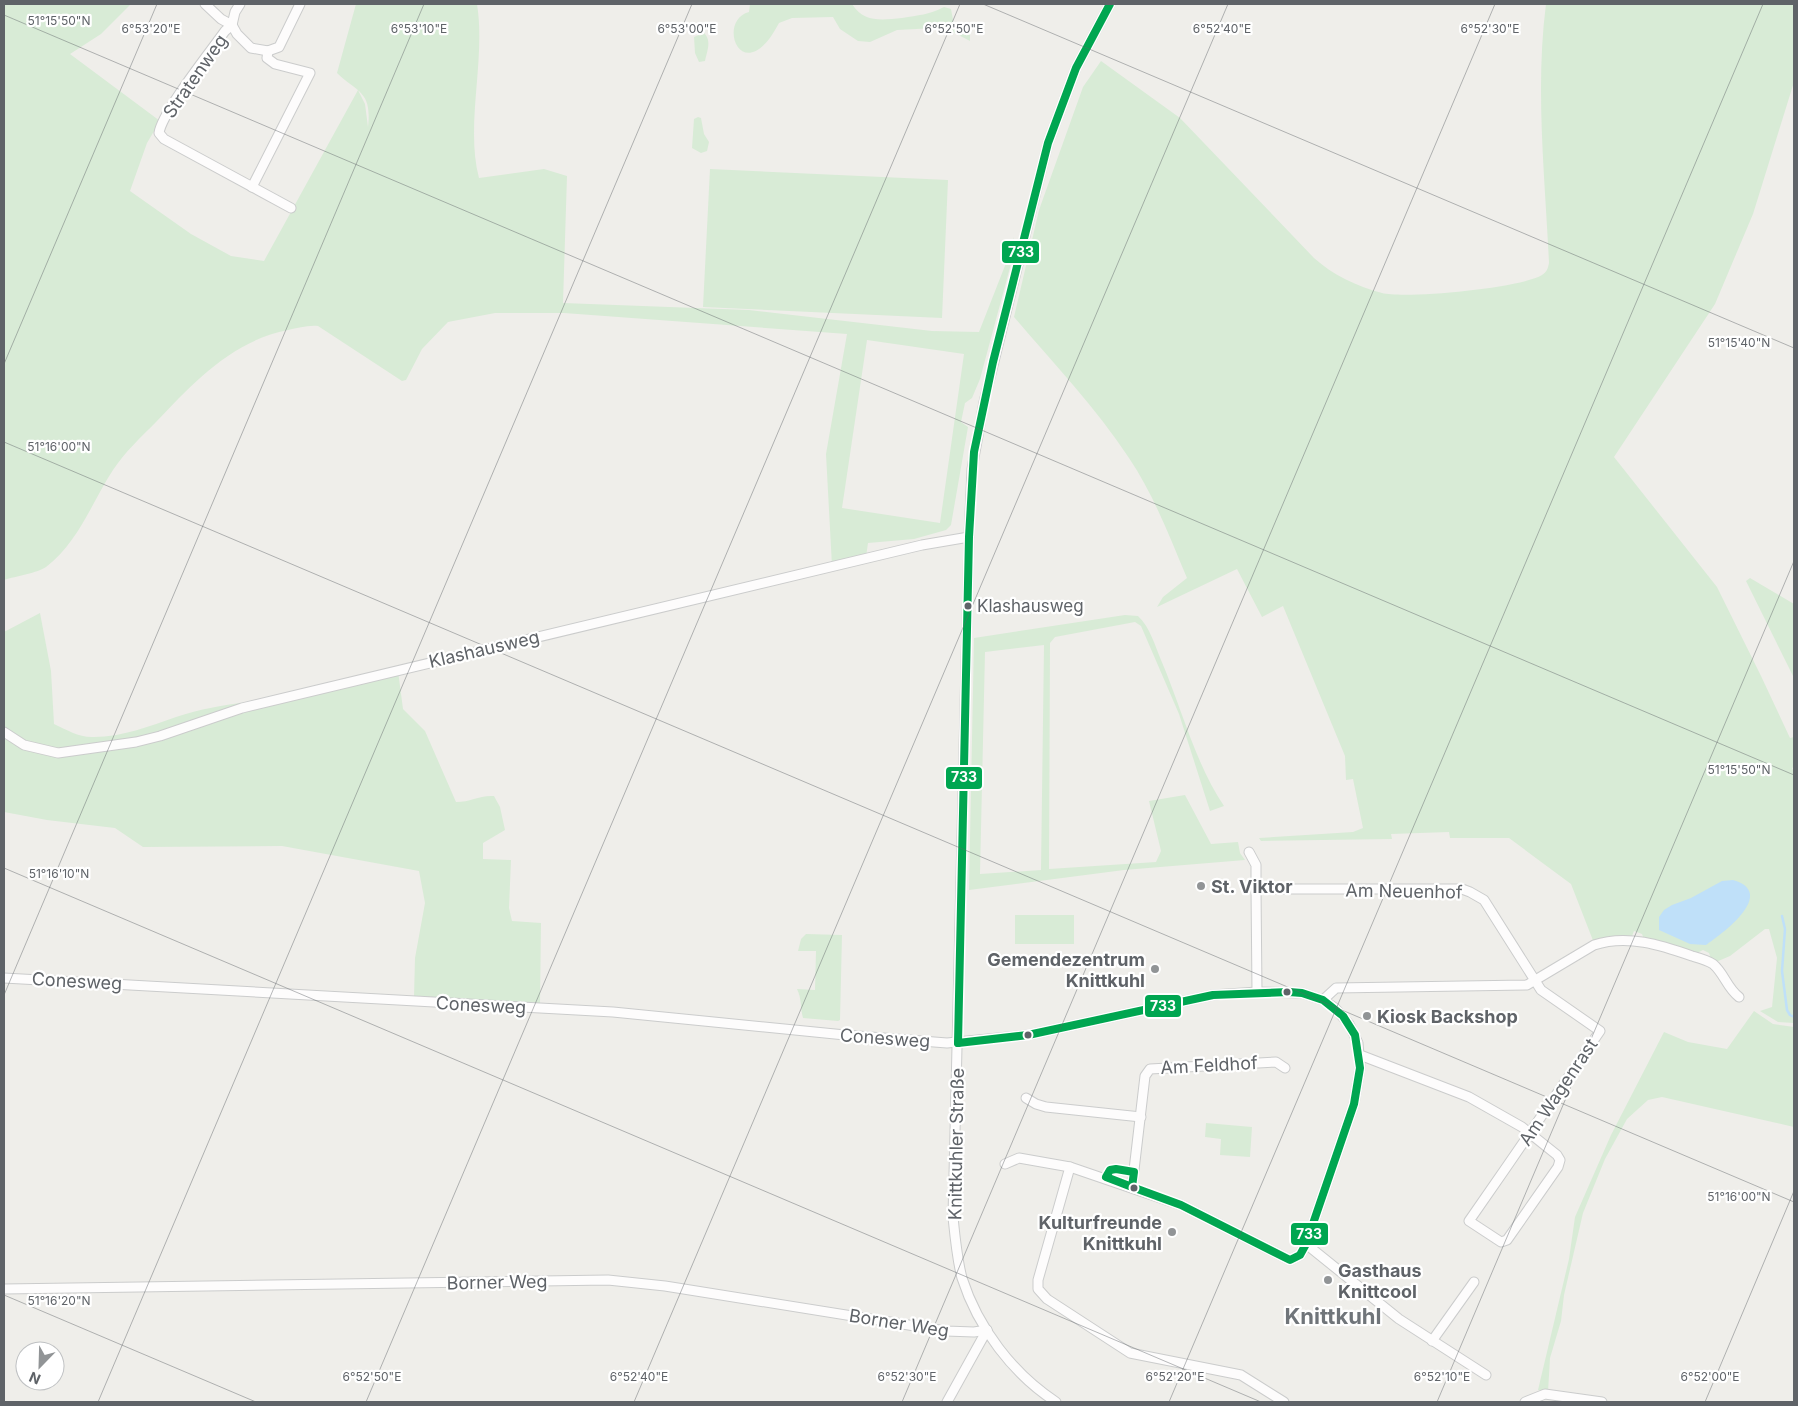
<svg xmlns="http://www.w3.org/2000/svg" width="1798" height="1406" font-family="Inter,sans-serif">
<rect width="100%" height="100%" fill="#efeeea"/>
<!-- green -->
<g fill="#d8ebd6" fill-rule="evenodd">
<path d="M4,4h127l-30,30 -31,20 90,67 -13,22 -17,48 61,43 40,22 33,5 94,-171 7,14 3,23c4,-36 -10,-34 -31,-54l19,-69h121c9,56 -12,121 2,174l65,-9 23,7 -4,127 186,7 183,21 47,1 29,-74 6,-21 -2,23 -32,119 -8,19 -7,5 -4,19 7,5 -17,98 -5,5 -32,9 -46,4 -2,14 -34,9 -6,-112 21,-120 -283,-21h-69l-47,9 -26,27 -16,31 -4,1 -84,-55c-10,-1 -20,2 -30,4 -56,11 -94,52 -132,92 -15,15 -31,30 -43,48 -21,32 -35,73 -67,97 -8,6 -30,9 -42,13zM867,340l97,14 -24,169 -98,-15z"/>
<path d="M750,4h102c12,19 30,16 50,14 17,-3 26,-3 42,-11l7,2 3,16 16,9v7l-21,-11 -13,-2 -39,2 -27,12 -12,-1 -18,-12 -7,-12 -41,1 -13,5c-36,69 -64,-2 -30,-11z"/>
<path d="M1546,4h248v78l-41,132 -38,90 -101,153 103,130 44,89 29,62 4,-1v28l-2,4 2,1v253l-16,-1 -18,-11 12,-4 5,-49 -8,-29h-4l-35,27 -14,6 -5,-3 -2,-6 -6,-3 -8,4 -51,-15 -2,-5 -8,-3 -2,5h-15l-23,7 -23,-59 -62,-46h-59l-1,-6 -58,2 1,5 -131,2 -2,-3 94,-6 10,-4 -10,-49 -7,1 -1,-24 -62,-150 -21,11 -25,-48 -80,38 6,-10 24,-19c-17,-40 -33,-83 -58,-120 -33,-50 -76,-95 -115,-141l25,-107 44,-123 18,-26 79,57 134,140c19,17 42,28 68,35 24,6 139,-5 160,-18 5,-3 6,-7 7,-12 -4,-87 -14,-174 -3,-259z"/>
<path d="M704,33c8,8 3,18 1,28l-6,1 -4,-9 -1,-16z"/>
<polygon points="698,117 701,118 704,134 709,142 707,151 701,153 692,148 694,119"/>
<polygon points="710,169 948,180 942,318 703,307"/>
<polygon points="1750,578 1794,604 1794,678 1746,581"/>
<path d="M40,613l11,58 3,53c13,6 26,14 40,13 28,0 56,-11 82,-20 24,-8 47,-12 72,-15l-88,34 -103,15 -17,-2 -36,-19v-98z"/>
<path d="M1125,615l13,1c12,11 17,30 23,44 21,49 34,103 63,146l-14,5 -31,-97 -38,-88 -6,-4 -80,15 -5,6 -1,226 107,-7 5,-11 -12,-50 36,-6 26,49 27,-2 2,11 5,7 -121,10 -155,20 5,-252zM1044,645l-3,225 -61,4 5,-222z"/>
<path d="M398,671l5,38 22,22 31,71c15,0 23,-7 38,-6l6,11 5,23 -22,13v16l28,1 -2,48 3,13 29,2 -1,81 -126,-7 1,-39 10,-55 -6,-32 -137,-25 -139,1 -28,-19 -68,-8 -43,-8v-78l36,17 96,-8 107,-34z"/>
<rect x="1015" y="915" width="59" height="29"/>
<path d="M806,934l36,1 -2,85 -2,1 -35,-3c-3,-11 -1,-19 -6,-29l18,1 1,-39h-18l3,-12z"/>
<polygon points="1754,1011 1773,1024 1794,1027 1794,1127 1662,1097 1648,1100 1627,1119 1605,1159 1583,1213 1564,1295 1561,1321 1550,1358 1548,1392 1538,1390 1569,1259 1575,1217 1611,1135 1664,1032 1688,1042 1727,1049"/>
<polygon points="1206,1123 1252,1127 1250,1157 1220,1155 1221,1139 1205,1137"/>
</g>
<!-- water -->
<path fill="#bfe0f9" d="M1733,880c45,13 -11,54 -27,65l-16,-1 -31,-14v-13l5,-7 8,-5 19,-7 31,-17z"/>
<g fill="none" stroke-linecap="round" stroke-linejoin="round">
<!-- stream -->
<polyline stroke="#bfe0f9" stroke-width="2.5" points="1782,916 1785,929 1782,971 1787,1010 1790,1015 1794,1017"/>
<!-- minor casing -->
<g stroke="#cbcccc" stroke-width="11">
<g id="minor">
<polyline points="205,4 221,19 232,25 237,34 251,48 268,51 279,47 300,4"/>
<path d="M240,4l-5,8 -3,13 -7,6c-14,20 -63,81 -66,102l5,6 127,69"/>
<polyline points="252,187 310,73 275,64 267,58 268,51"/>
<polyline points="4,732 24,745 58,753 136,742 160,736 242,708 922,545 969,537"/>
<polyline points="1249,852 1256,865 1256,889"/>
<polyline points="4,978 613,1012 845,1035 947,1043 1028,1035 1213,995 1257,992 1302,993 1323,1000 1335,1008 1349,1024 1358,1043 1360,1068 1354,1104 1306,1244 1300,1255 1290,1260 1181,1205 1070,1167"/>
<path d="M1257,992l-1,-103h206l8,3 14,8 57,90 59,41c-44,64 -87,127 -131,190l32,21 6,-2 51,-73 2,-7 -3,-5 -35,-28 -53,-30 -109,-42"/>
<path d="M1323,1000l13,-12 191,-3 67,-40c33,-11 67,0 98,11 7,2 15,4 21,8 11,9 14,24 26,33"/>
<polyline points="1026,1098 1036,1104 1046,1107 1141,1117"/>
<polyline points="1005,1164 1019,1158 1070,1167 1038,1280 1038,1289 1047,1299 1130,1353 1241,1375 1284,1402"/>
<polyline points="1132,1187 1145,1076 1150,1069 1276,1062 1285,1068"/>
<polyline points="1306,1244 1399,1319 1486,1375"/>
<polyline points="4,1289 608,1280 665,1286 946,1331 974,1332 987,1330"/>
<polyline points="1432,1341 1474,1282"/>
<polyline points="947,1402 987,1330"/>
<path d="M1056,1402c-43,-28 -78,-74 -94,-124 -5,-19 -7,-41 -9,-61l16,-680 3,-68 12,-67 64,-259 28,-75 34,-64"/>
<polyline points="1525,1402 1545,1394 1602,1402"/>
</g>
</g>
<!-- minor -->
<use href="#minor" stroke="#fdfcfc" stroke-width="9"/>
<!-- bus-1 casing -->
<g stroke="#fff" stroke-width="11">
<g id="bus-1">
<polyline points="958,1043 969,537 974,452 993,362 1048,143 1076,68 1110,4"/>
<polyline points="958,1043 1028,1035 1213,995 1289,992 1302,993 1323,1000 1343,1016 1355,1035 1360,1068 1354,1104 1306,1244 1300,1255 1290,1260 1181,1205 1132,1187"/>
<polygon points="1116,1169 1134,1172 1132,1187 1106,1177 1110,1170"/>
</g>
</g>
<!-- bus-1 -->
<use href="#bus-1" stroke="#00a651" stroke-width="8"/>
</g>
<!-- ticks -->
<path fill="none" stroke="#5f6368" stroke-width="1" stroke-opacity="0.45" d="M983,4l811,344M4,15l1790,760M4,364l153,-360M4,442l1790,760M4,868l1257,534M4,995l420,-991M4,1295l252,107M98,1402l594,-1398M366,1402l594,-1398M634,1402l594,-1398M902,1402l593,-1398M1169,1402l594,-1398M1437,1402l357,-841M1705,1402l89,-211"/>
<!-- markers -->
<g fill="#5f6368" stroke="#fff" stroke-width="2">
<circle cx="968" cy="606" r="4.5"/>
<circle cx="1287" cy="992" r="4.5"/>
<circle cx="1028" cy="1035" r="4.5"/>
<circle cx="1134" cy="1188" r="4.5"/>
</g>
<g fill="#919496" stroke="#fff" stroke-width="2">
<circle cx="1201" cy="886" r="5"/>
<circle cx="1155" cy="969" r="5"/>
<circle cx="1367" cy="1016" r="5"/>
<circle cx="1172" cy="1232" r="5"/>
<circle cx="1328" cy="1280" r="5"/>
</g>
<g text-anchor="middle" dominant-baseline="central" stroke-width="4.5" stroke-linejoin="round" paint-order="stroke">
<!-- bus labels -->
<g font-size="17" fill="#5f6368" stroke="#fff" text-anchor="start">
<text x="977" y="606">Klashausweg</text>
</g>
<!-- street labels -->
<g font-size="18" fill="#5f6368" stroke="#fff">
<text transform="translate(195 76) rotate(-55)">Stratenweg</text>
<text transform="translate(484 649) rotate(-13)">Klashausweg</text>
<text transform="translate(1404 891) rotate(1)">Am Neuenhof</text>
<text transform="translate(77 981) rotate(3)">Conesweg</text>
<text transform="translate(481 1005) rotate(3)">Conesweg</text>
<text transform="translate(885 1038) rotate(4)">Conesweg</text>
<text transform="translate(1209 1065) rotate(-3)">Am Feldhof</text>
<text transform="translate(1558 1092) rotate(-56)">Am Wagenrast</text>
<text transform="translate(956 1144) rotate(-89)">Knittkuhler Straße</text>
<text transform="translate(497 1282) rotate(-1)">Borner Weg</text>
<text transform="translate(899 1323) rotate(9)">Borner Weg</text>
</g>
<!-- poi labels -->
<g font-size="18" font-weight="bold" fill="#5f6368" stroke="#fff" text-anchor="start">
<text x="1211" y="886">St. Viktor</text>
<text x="1145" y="959" text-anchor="end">Gemendezentrum<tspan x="1145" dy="21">Knittkuhl</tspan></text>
<text x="1377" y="1016">Kiosk Backshop</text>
<text x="1162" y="1222" text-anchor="end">Kulturfreunde<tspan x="1162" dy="21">Knittkuhl</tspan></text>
<text x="1338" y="1270">Gasthaus<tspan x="1338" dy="21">Knittcool</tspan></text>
</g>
<!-- district labels -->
<g font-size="22" font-weight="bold" fill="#70757a" stroke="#fff">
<text x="1333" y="1316">Knittkuhl</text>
</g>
</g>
<g font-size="12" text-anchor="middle" fill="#5f6368" stroke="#fff" stroke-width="4.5" stroke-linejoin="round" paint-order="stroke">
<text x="59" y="25">51°15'50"N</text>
<text x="687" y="33">6°53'00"E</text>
<text x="954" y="33">6°52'50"E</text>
<text x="1222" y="33">6°52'40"E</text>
<text x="1490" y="33">6°52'30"E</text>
<text x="151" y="33">6°53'20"E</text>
<text x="419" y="33">6°53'10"E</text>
<text x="1739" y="347">51°15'40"N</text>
<text x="59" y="451">51°16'00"N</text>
<text x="1739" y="774">51°15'50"N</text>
<text x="59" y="878">51°16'10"N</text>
<text x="1739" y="1201">51°16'00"N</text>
<text x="59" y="1305">51°16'20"N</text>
<text x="372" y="1381">6°52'50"E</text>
<text x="639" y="1381">6°52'40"E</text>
<text x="907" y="1381">6°52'30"E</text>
<text x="1175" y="1381">6°52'20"E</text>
<text x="1442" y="1381">6°52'10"E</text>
<text x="1710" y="1381">6°52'00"E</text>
</g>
<g stroke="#fff" stroke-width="2">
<rect x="1001" y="240" width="39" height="24" rx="5" fill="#00a651"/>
<rect x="945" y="766" width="38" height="24" rx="5" fill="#00a651"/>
<rect x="1144" y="994" width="38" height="24" rx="5" fill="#00a651"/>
<rect x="1290" y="1222" width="39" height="24" rx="5" fill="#00a651"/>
</g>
<g font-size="14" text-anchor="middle" font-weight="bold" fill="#fff">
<text x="1021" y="257">733</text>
<text x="964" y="782">733</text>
<text x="1163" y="1011">733</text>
<text x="1309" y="1239">733</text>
</g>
<!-- border -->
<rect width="1798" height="1406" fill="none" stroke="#5f6368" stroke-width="10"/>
<!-- north arrow -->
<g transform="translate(40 1366) rotate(203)"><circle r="24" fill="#ffffff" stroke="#bfc1c3"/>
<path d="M0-4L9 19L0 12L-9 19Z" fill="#919496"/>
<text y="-8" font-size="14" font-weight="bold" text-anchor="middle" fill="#5f6368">N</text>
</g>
</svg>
